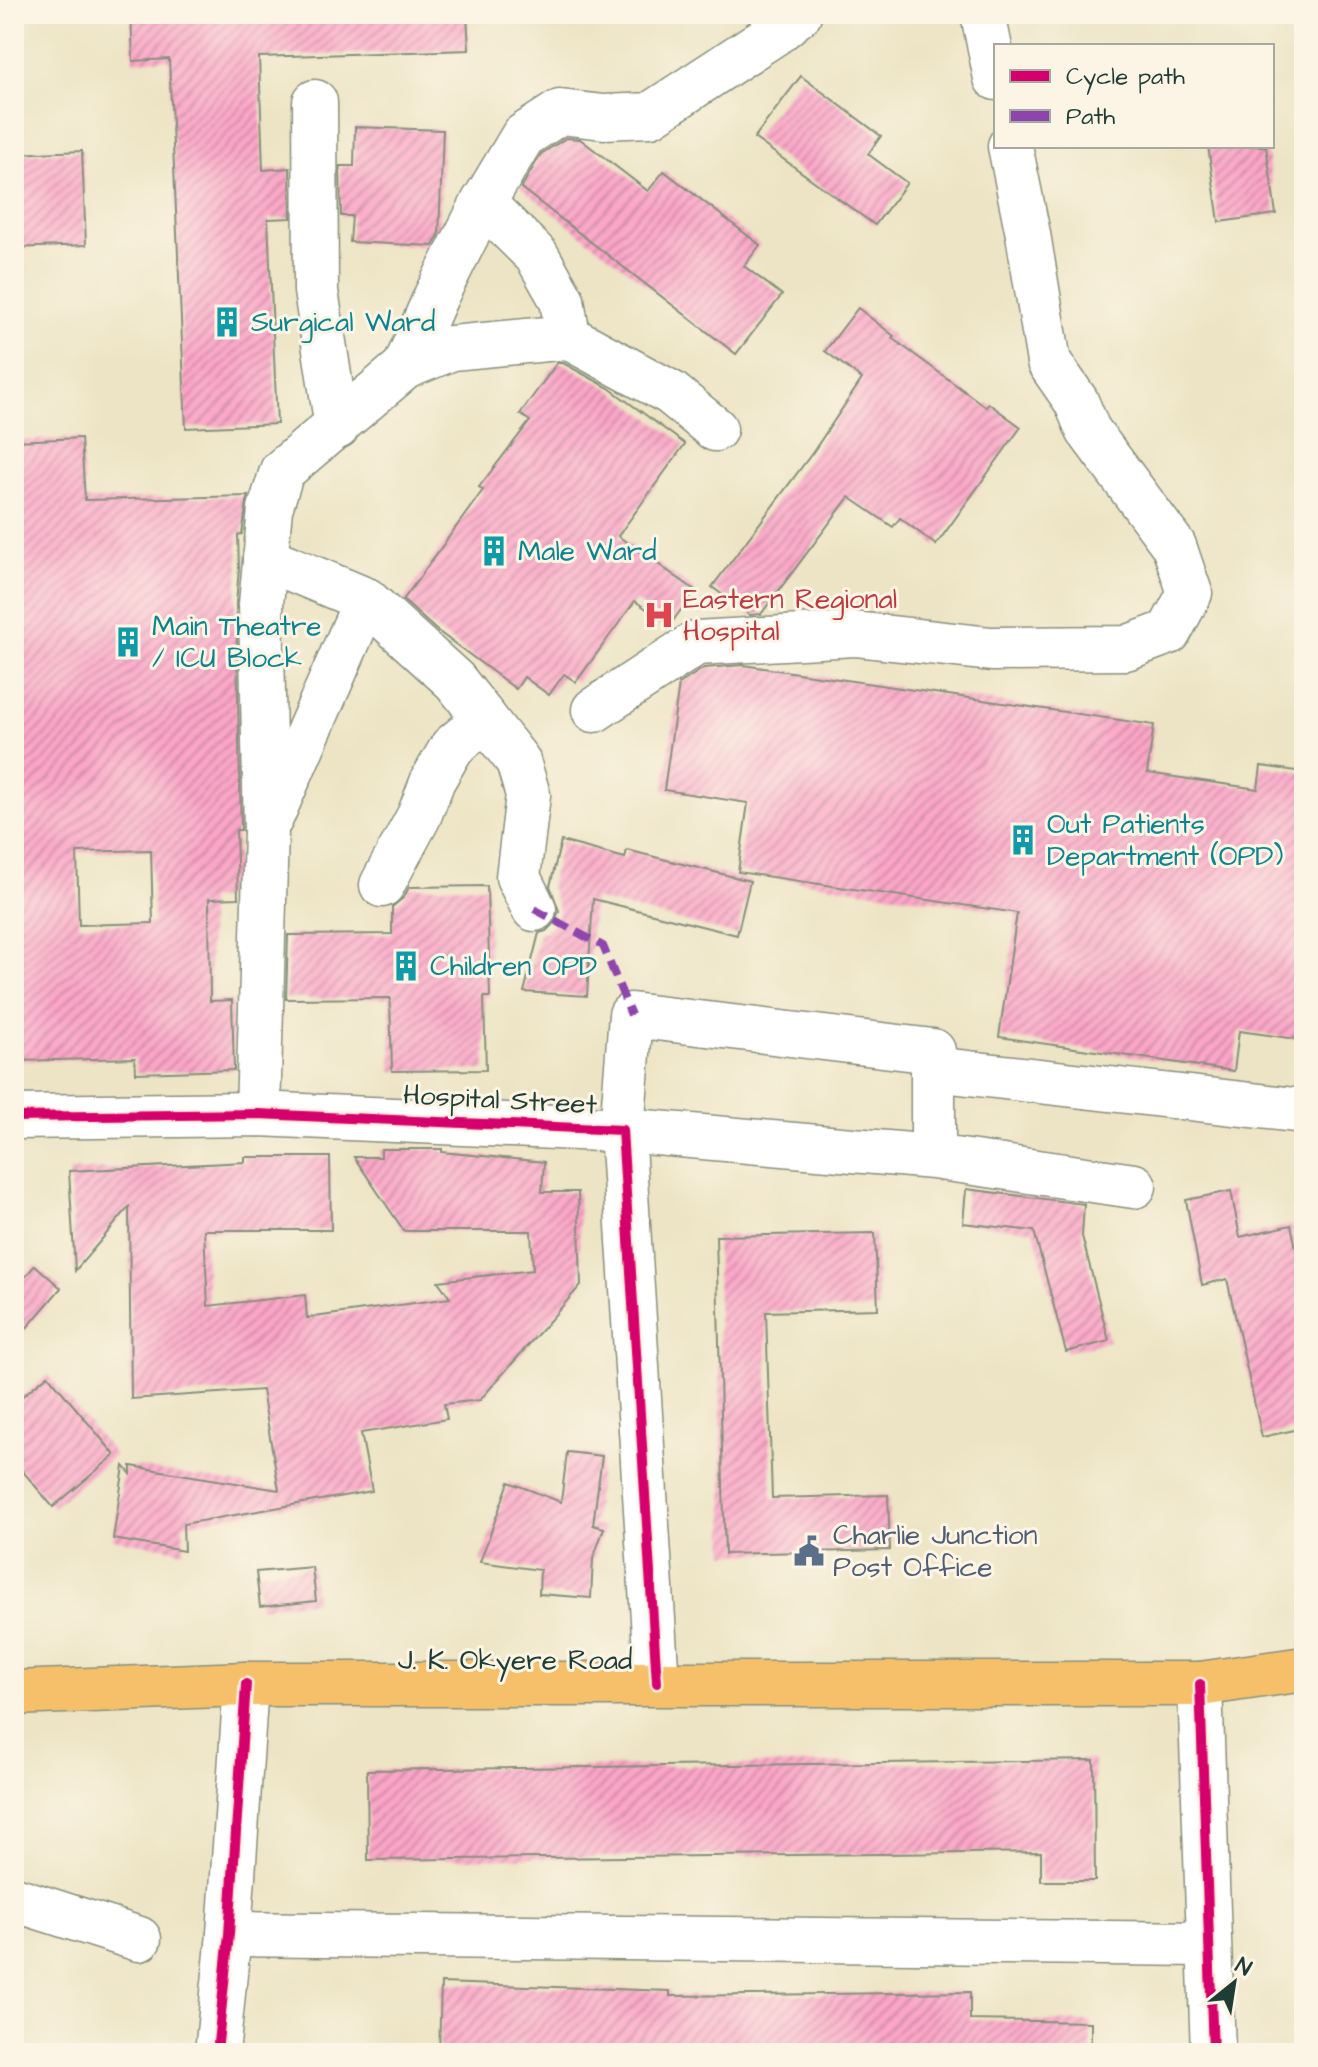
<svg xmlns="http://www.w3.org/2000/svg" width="1318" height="2067" font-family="'Architects Daughter',sans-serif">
<defs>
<pattern id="building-hatch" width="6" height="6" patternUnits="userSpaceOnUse" patternTransform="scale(2)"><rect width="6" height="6" fill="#fba6c7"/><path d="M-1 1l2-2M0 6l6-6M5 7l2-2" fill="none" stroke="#cb88a2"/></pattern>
</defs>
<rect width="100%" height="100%" fill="#fcf5e5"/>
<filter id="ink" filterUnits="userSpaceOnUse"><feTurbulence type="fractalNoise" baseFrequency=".0125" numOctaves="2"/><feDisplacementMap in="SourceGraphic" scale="16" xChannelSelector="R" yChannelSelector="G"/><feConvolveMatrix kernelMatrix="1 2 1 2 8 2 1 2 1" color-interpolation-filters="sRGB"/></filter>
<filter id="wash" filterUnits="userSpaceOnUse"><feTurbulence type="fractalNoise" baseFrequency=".006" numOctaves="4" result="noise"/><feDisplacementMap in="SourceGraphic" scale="32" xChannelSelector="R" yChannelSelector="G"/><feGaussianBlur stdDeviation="1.8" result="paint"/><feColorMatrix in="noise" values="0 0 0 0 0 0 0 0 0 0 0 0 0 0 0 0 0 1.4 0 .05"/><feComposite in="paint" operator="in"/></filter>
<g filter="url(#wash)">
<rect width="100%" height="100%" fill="#ede4c5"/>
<g id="blocks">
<!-- building -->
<g fill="url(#building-hatch)" fill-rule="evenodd">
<polygon points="131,14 467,14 469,50 259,57 263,170 290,168 291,218 268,219 277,424 186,428 169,59 133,61"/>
<polygon points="801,76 881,136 868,154 907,183 875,225 754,138"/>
<polygon points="355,127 443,130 439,235 433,246 350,242 352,216 341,216 340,166 354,166"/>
<polygon points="566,138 580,139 648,191 664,171 760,245 744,266 782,295 736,354 521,188 541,154"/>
<polygon points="1208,146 1266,146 1276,214 1219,222"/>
<polygon points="82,151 86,245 14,248 14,154"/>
<polygon points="858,308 894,336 892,338 986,407 988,403 1021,427 936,545 900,518 893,527 849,497 761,614 750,615 712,587 813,452 862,379 825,351"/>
<polygon points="557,363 563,363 609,388 685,444 618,536 695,590 670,625 635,601 576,682 564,674 549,695 524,677 516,689 435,629 403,600 483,490 479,487 530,421 520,414"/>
<path d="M81,438l4,62 163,-4 -6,38 -4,1 1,33 -3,36 5,226h-5l2,68 -29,1 1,102 22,-1 2,70 -98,3 -1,-15 -121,3v-620zM151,850l2,73 -74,2 -2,-73z"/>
<polygon points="743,665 1154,725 1147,773 1258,789 1261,766 1304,772 1304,1040 1239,1031 1234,1071 999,1037 1017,913 738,872 748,803 664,790 679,684 704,668"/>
<polygon points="561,841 625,858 627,850 750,881 737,935 593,899 587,996 524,992 539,933 546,931 554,923 559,911 550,886"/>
<polygon points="487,886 490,997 484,997 486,1070 392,1071 390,998 286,999 288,935 392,934 392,907 404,897 409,887"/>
<polygon points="381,1149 442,1149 442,1152 544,1162 542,1192 578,1192 581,1285 480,1400 444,1404 447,1419 361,1433 372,1491 183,1524 184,1551 113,1539 124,1466 131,1474 131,1466 279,1490 262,1390 131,1399 129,1207 75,1271 69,1171 245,1162 245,1157 330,1157 331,1230 204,1230 208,1306 305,1295 307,1318 450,1298 438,1281 533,1270 531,1231 404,1231 354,1157 381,1157"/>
<polygon points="966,1189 1084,1204 1082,1236 1109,1341 1066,1352 1034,1231 963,1223"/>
<polygon points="1231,1191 1240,1237 1291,1225 1304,1284 1304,1428 1262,1437 1227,1279 1202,1285 1186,1200"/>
<polygon points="875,1233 878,1309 766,1312 772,1498 888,1495 890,1550 725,1554 716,1236"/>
<polygon points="35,1265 61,1288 14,1343 14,1290"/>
<polygon points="48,1375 115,1455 53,1507 14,1461 14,1403"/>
<polygon points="567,1452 602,1456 593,1525 604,1528 593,1559 591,1598 539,1594 540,1570 480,1562 509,1482 561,1502"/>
<polygon points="312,1567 316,1601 260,1607 256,1572"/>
<polygon points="1094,1760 1095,1881 1041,1881 1041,1852 368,1860 367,1770"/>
<polygon points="441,1983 670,1991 670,1996 970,1992 970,2020 1091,2022 1091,2053 439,2053"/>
</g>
</g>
</g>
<g filter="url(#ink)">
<use href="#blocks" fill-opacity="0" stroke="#86907c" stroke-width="2"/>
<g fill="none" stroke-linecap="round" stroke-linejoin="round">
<!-- minor casing -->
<g stroke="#86907c" stroke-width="47">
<g id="minor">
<polyline points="983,14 996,78"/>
<polyline points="315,102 316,291 337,427"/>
<polyline points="483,203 537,256 562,300 568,337"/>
<polyline points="405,367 436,296 483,203 523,136 560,112 604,117 650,115 778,31 799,14"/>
<polyline points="265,558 366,600 455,681 518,761 528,795 518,877 534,909"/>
<polyline points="594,710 696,643 855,634 991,649 1126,648 1169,632 1190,593 1174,546 1088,430 1076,401 1049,362 1028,234 1010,146"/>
<polyline points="271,818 366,600"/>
<polyline points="382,885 419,816 433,780 452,747 485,719"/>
<polyline points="933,1069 1304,1111"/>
<polyline points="258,1114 266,831 261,604 270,509 282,471 405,367 452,348 568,337 671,393 715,429"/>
<polyline points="14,1117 258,1114 622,1130 657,1683"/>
<polyline points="933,1157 933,1051 631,1015 622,1130 933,1157 1134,1186"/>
<polyline points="1200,1684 1213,2053"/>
<polyline points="14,1899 139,1939"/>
<polyline points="229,1934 1207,1944"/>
<polyline points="217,2053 229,1934 246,1684"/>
</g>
</g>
<!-- major casing -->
<g stroke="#86907c" stroke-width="47">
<polyline id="major" points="14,1693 246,1684 1200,1684 1304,1669"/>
</g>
<!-- minor -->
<use href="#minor" stroke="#fff" stroke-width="44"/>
<!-- major -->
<use href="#major" stroke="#f6c06b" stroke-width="44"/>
<!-- quiet -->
<polyline stroke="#8e44ad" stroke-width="8" stroke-dasharray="16 8" stroke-linecap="butt" points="534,909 603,946 631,1015"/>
<!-- cycleway casing -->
<g stroke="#fcf5e5" stroke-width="15">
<g id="cycleway">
<polyline points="14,1117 258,1114 622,1130 657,1683"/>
<polyline points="1200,1684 1213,2053"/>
<polyline points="217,2053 229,1934 246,1684"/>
</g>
</g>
<!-- cycleway -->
<use href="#cycleway" stroke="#d6006c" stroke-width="10"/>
</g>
</g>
<!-- icons -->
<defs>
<g id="building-bare" transform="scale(2.4)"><path d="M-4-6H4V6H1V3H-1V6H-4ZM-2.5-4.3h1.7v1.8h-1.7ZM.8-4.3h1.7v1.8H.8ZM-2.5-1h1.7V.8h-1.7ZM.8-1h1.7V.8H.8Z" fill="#0f9aa8" stroke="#fcf5e5" stroke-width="2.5" paint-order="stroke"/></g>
<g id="hospital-bare" transform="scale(2.4)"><path d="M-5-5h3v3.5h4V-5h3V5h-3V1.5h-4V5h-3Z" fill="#e0444e" stroke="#fcf5e5" stroke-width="2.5" paint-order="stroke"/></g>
<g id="civic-bare" transform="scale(2.4)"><path d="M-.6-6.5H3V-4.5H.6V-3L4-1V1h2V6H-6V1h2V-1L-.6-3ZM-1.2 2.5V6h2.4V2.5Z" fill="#5c6f8a" stroke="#fcf5e5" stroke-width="2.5" paint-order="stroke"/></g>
</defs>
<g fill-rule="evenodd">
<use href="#building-bare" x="227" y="322"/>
<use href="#building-bare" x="494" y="551"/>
<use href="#hospital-bare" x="659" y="615"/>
<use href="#building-bare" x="128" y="642"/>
<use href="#building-bare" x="1023" y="840"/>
<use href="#building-bare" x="406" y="966"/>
<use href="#civic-bare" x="809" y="1551"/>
</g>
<g text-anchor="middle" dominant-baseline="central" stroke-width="6" stroke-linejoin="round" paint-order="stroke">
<!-- culture labels -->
<g font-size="28" fill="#0d838f" stroke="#fcf5e5" text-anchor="start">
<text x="251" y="322">Surgical Ward</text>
<text x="518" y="551">Male Ward</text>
<text x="152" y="626">Main Theatre<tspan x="152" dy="32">/ ICU Block</tspan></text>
<text x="1047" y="824">Out Patients<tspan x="1047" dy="32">Department (OPD)</tspan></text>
<text x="430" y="966">Children OPD</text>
</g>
<!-- health labels -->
<g font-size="28" fill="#be3a42" stroke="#fcf5e5" text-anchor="start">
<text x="683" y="599">Eastern Regional<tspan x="683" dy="32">Hospital</tspan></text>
</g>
<!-- street labels -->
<g font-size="28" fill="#1f3d34" stroke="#fcf5e5">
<text transform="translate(500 1100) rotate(3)">Hospital Street</text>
<text x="515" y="1660">J. K. Okyere Road</text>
</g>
<!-- service labels -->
<g font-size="28" fill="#4e5e75" stroke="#fcf5e5" text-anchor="start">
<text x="833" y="1535">Charlie Junction<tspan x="833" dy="32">Post Office</tspan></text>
</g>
</g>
<!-- margin -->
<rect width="1318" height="2067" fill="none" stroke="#fcf5e5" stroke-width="48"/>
<!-- legend -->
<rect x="994" y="44" width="280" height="104" fill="#fcf5e5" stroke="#a4ab9e" stroke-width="2"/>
<rect x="1010" y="70" width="40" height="12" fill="#d6006c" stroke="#a4ab9e" stroke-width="2"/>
<text x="1066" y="84" font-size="24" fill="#1f3d34">Cycle path</text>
<rect x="1010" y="110" width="40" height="12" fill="#8e44ad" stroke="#a4ab9e" stroke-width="2"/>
<text x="1066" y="124" font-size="24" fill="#1f3d34">Path</text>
<!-- north arrow -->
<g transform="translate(1234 1983) rotate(30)" stroke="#fcf5e5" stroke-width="6" paint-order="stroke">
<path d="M0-6L14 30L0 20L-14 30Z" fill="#1f3d34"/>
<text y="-12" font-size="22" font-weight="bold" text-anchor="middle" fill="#1f3d34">N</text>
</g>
</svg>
